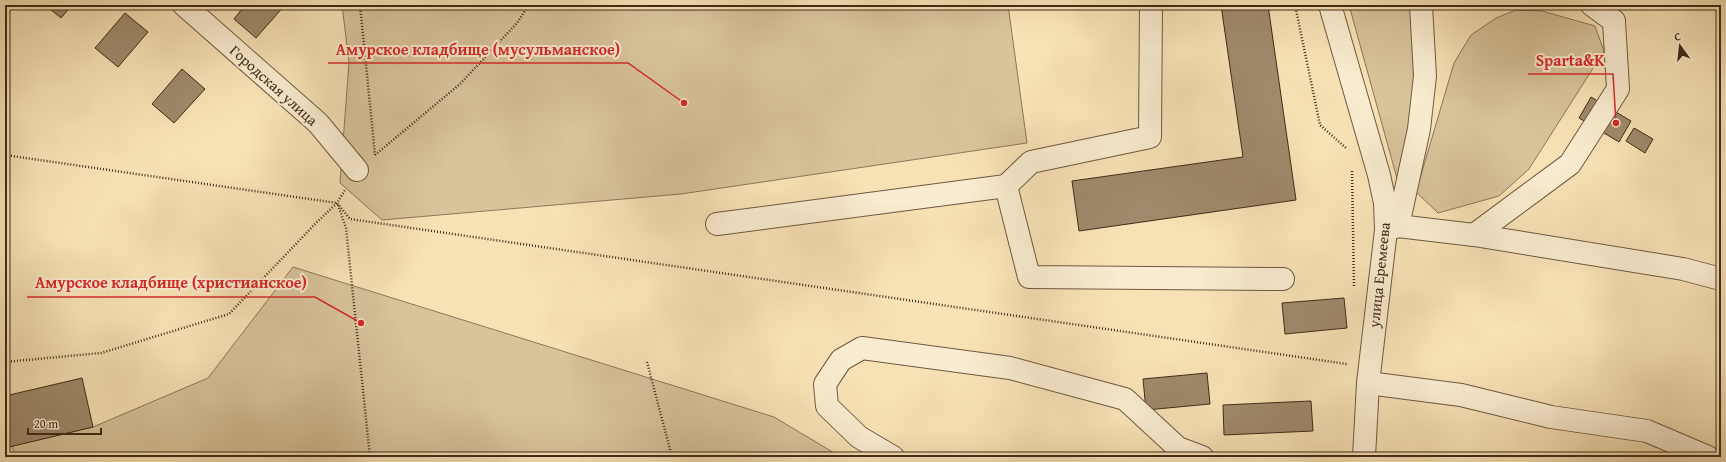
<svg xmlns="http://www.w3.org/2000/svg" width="1726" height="462" font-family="'Gentium Book Plus',serif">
<rect width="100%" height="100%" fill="#f7e2b6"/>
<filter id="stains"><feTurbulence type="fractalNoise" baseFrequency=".005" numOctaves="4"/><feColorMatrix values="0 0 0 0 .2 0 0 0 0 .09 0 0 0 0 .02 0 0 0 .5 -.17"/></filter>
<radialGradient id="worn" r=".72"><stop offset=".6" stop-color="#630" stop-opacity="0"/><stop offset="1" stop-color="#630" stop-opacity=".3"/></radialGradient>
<!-- green -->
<g fill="#d8c39b" stroke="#8c775a">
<polygon points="342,5 1008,5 1027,143 681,194 382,220 340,183 349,62"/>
<polygon points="1349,5 1415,5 1419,80 1398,182"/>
<polygon points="1516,10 1542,11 1595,26 1604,51 1529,169 1499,196 1438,213 1416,192 1454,63 1471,35 1496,18"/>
<polygon points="293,267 774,417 841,457 15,457 12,446 93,427 208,378"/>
</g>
<!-- building -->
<g fill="#9f8a6b" stroke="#402b19">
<polygon points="45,5 72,5 61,18"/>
<polygon points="245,5 285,5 256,38 234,19"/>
<polygon points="1221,5 1268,5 1296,200 1079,231 1072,181 1243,157"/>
<polygon points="125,13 148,32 118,67 95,48"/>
<polygon points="182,69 205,89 174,123 152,104"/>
<polygon points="1591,97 1631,121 1619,142 1579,118"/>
<polygon points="1634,128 1653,139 1645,153 1626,141"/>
<polygon points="1344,298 1347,328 1285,334 1282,303"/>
<polygon points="1207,373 1210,404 1146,410 1143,379"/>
<polygon points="82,378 93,427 5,448 5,396"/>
<polygon points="1311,401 1313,431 1224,435 1223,405"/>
</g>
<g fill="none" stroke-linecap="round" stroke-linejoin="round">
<!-- minor casing -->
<g stroke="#6e5940" stroke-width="24">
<g id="minor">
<polyline points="184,5 318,123 357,170"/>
<polyline points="1330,5 1379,175 1385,203 1386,230 1368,383 1364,457"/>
<polyline points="1006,186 1029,277 1283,279"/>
<polyline points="717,224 1006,186 1031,162 1150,137 1151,5"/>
<polyline points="1398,226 1474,235 1570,164 1618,89 1614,21 1592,5"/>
<polyline points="1386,230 1398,226 1419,129 1425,76 1421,5"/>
<polyline points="1474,235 1683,269 1721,279"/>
<polyline points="1368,383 1461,395 1551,417 1647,431 1708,457"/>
<polyline points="893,457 859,437 827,406 825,384 841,360 862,348 1010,368 1125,399 1178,448 1202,457"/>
</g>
</g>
<!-- path -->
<g stroke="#402b19" stroke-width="2.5" stroke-dasharray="1 2" stroke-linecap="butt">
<polyline points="360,5 375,155"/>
<polyline points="1295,5 1320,125 1346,148"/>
<polyline points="5,155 337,203 350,219 1347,364"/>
<polyline points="375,155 460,84 517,23 529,5"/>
<polyline points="1352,171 1354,286"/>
<polyline points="338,205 346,228 370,457"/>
<polyline points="5,362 101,353 229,314 316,223 337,203 345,190"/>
<polyline points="647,362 672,457"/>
</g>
<!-- minor -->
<use href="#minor" stroke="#faecd0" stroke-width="22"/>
</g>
<g text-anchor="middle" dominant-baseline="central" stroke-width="4" stroke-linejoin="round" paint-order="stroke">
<!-- street labels -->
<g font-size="15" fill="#402b19" stroke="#faecd0">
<text transform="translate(274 85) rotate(42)">Городская улица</text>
<text transform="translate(1379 275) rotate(-84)">улица Еремеева</text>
</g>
</g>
<!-- callouts -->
<path fill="none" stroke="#d62828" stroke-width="1.5" d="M684 103L628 63H328M1616 123L1613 74H1528M361 323L315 297H27"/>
<g fill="#d62828" stroke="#faecd0" stroke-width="1.5">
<circle cx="684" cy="103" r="4"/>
<circle cx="1616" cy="123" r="4"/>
<circle cx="361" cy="323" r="4"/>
</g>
<g font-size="16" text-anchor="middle" font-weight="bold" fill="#d62828" stroke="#faecd0" stroke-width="4" stroke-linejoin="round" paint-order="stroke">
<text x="478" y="55">Амурское кладбище (мусульманское)</text>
<text x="1570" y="66">Sparta&amp;K</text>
<text x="171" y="288">Амурское кладбище (христианское)</text>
</g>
<!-- margin -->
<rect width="1726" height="462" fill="none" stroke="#f7e2b6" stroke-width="20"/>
<rect x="6" y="6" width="1714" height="450" fill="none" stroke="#402b19" stroke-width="2"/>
<rect x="10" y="10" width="1706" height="442" fill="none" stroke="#402b19"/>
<!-- north arrow -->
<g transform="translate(1680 46) rotate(345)" stroke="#faecd0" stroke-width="3" paint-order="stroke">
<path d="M0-3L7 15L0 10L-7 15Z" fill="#402b19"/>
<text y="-6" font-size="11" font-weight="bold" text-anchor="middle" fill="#402b19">С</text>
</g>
<!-- scale -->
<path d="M28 428v6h73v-6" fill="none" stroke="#402b19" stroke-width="2"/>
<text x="34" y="428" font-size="12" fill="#402b19" stroke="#faecd0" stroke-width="3" paint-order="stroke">20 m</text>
<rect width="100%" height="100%" filter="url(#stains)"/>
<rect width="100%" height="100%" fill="url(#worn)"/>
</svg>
